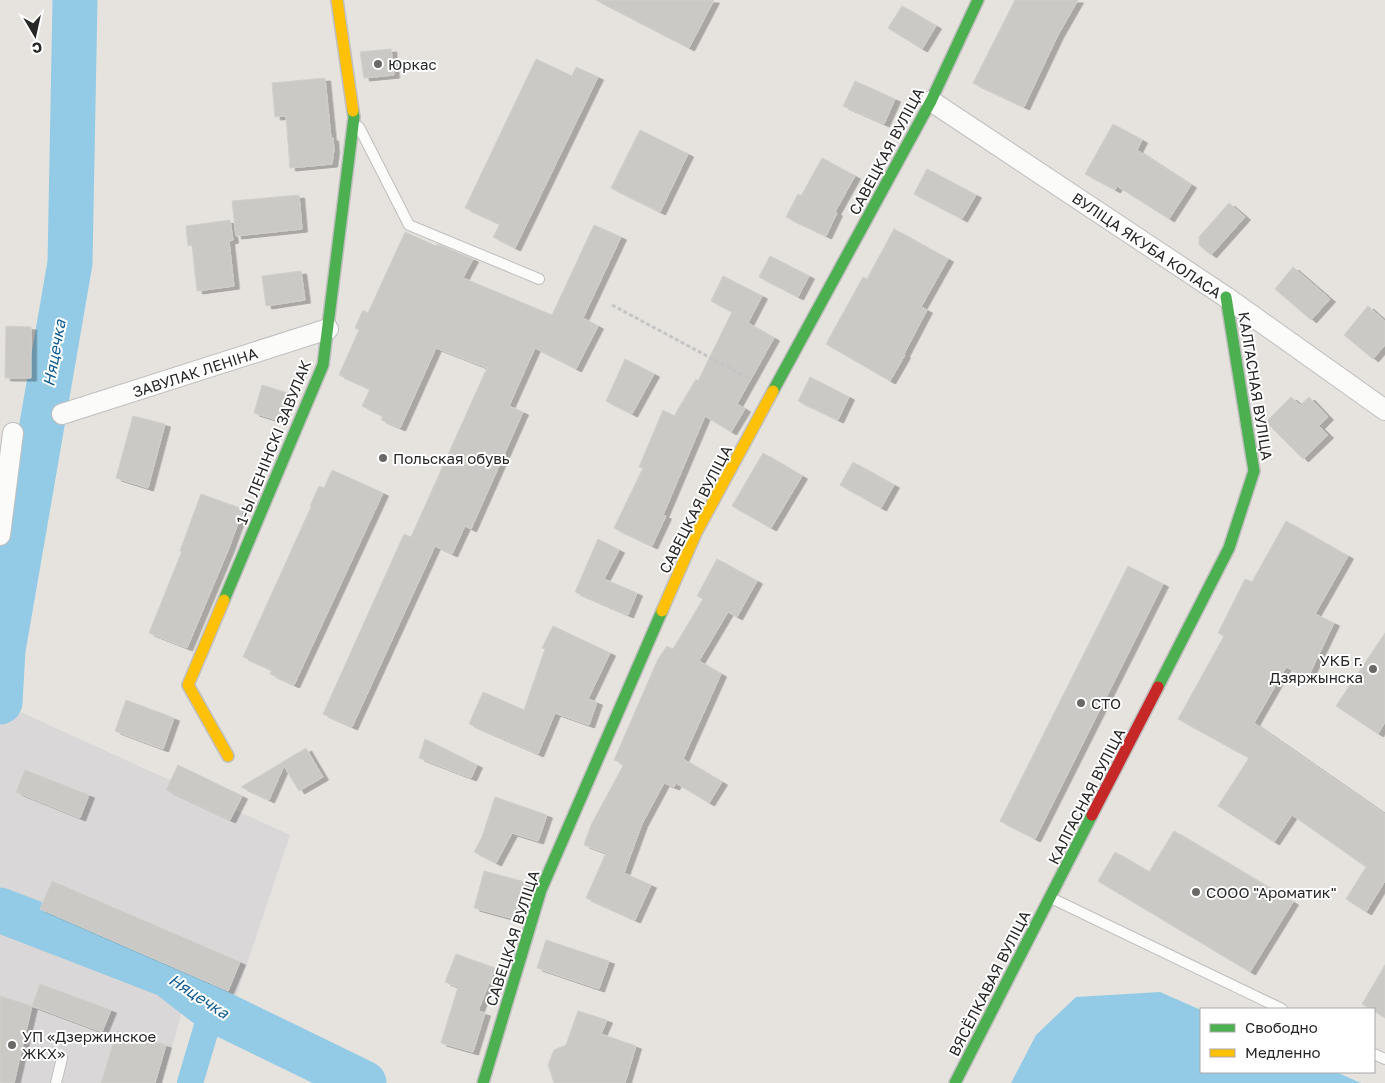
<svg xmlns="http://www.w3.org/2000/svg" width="1385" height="1083" font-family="'Golos Text',sans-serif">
<defs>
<filter id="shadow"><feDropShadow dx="5.5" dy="3" stdDeviation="0" flood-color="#0004"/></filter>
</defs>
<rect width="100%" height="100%" fill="#e6e3de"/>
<!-- industrial -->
<polygon fill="#dad7d9" points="3,704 290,835 235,1000 184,1004 162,1083 0,1083 0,723"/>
<!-- water -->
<polygon fill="#93cbe6" points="1160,992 1201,1010 1201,1072 1336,1072 1361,1083 1011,1083 1036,1035 1076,997"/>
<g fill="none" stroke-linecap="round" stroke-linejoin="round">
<!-- canal -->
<polyline stroke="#93cbe6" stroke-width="26" points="190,1083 212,1009"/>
<!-- river -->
<g stroke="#93cbe6" stroke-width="45">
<polyline points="0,702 3,650 70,263 75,0"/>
<polyline points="0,910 168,975 212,1009 364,1083"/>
</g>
</g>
<!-- building -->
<g fill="#cbc9c5" stroke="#d1cfca" filter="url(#shadow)">
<polygon points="596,0 714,0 689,48"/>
<polygon points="1015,0 1078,0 1058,35 1024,107 973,83"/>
<polygon points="902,6 936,26 922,49 888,28"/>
<polygon points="391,49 394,75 364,78 360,52"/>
<polygon points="536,59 572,76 576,67 598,77 515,248 493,237 500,224 465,208"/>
<polygon points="325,78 331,138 333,138 334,150 332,164 290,168 286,116 275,117 272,83"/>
<polygon points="855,81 895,99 884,124 843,106"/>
<polygon points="1113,124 1142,140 1137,150 1191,185 1169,219 1117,186 1115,190 1085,174"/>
<polygon points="640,130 688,154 660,212 611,188"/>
<polygon points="822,158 855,176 835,212 837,213 826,236 786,217 798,194 801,196"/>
<polygon points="927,169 976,195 962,219 914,194"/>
<polygon points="299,195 302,229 236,236 232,201"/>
<polygon points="1229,203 1245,217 1211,255 1199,245 1199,237"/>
<polygon points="230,220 233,240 229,241 234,286 197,291 192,245 188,246 186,226"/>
<polygon points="594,225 621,237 583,318 598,326 576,369 535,348 509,406 523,412 471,529 465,526 452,554 435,546 352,727 323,714 404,534 411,537 487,368 436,348 400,428 381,420 383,416 362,406 370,389 339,375 359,330 355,328 363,310 368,313 405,232 436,246 437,244 473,259 463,278 552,315"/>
<polygon points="894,229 948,259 921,307 927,310 904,354 905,355 890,381 826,344 863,277 867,279"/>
<polygon points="770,256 809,276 798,297 759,277"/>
<polygon points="1293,267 1330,299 1311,320 1275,289"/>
<polygon points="301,271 305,300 266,306 262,276"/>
<polygon points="723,276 762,296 748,323 774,338 737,404 745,409 731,432 705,416 663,515 666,516 652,546 614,528 643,468 639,467 663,410 674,416 696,379 698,381 732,312 711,301"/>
<polygon points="1368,306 1385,321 1385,345 1373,359 1344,335"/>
<polygon points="6,326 31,327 31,378 5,378"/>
<polygon points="625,359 654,374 632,414 606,401"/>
<polygon points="810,377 849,397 838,420 798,401"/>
<polygon points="262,385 288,393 280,421 254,413"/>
<polygon points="1291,397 1300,405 1309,397 1328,417 1319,426 1328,435 1303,459 1266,422"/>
<polygon points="133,416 165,424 148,488 116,478"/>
<polygon points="763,453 802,476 771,528 732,506"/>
<polygon points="853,462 894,485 881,508 840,485"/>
<polygon points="332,470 383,493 294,685 270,674 272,670 243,657 311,507 310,506 319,486 324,488"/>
<polygon points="201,494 243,509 229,548 187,648 149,633 182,551 180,551"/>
<polygon points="1286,521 1348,556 1315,614 1334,623 1308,677 1286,667 1254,723 1385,814 1385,881 1366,912 1346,899 1366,867 1292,815 1274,842 1218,806 1249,758 1178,719 1224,636 1218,633 1245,579 1252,582"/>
<polygon points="598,539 619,550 604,579 637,593 628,615 575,592"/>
<polygon points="717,559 757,581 737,617 728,612 699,661 721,674 683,759 722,782 709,803 676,783 674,787 664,783 642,824 624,873 651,885 635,920 586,898 606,853 584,845 591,825 624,764 614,760 658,659 667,646 673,649 703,599 697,596"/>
<polygon points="1128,566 1163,584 1035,839 1000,821"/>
<polygon points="553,626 610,653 588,699 597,702 589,725 555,713 538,754 469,724 483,692 524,710 545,649 542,648"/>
<polygon points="1385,633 1385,722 1378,734 1336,706"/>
<polygon points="126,700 174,718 163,749 115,731"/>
<polygon points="425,739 477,765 471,778 419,758"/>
<polygon points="306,748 323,777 299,791 284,766 269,800 241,787"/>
<polygon points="178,765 242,796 230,820 166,790"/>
<polygon points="25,770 89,795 80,818 16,792"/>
<polygon points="495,797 547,815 538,841 512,833 496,863 474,852 482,837"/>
<polygon points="1174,831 1293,902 1250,972 1098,881 1115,852 1149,872"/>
<polygon points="484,871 525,882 514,919 474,908"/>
<polygon points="52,881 240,962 228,991 40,909"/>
<polygon points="546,940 609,961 599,989 537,968"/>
<polygon points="456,954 495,968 478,1011 485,1013 473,1052 441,1043 458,987 445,982"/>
<polygon points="1385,965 1385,1018 1374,1011 1374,1009 1370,1009 1362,1004"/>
<polygon points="40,984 111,1010 102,1032 32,1006"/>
<polygon points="0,996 32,1006 14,1083 0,1083"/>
<polygon points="578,1011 607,1020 601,1034 636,1046 625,1083 554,1083 548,1065 554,1050 566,1045"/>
<polygon points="117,1031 166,1045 155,1083 101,1083"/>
</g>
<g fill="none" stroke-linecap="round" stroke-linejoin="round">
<!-- lane casing -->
<g stroke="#c0bfbf" stroke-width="12">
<g id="lane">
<polyline points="359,127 409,225 539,279"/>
<polyline points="1051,898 1282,1009"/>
<polyline points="1374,1054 1385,1059"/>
<polyline points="56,1083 62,1058"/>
</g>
</g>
<!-- street casing -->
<g stroke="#c0bfbf" stroke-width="22">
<g id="street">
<polyline points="931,101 1226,297 1385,410"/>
<polyline points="62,414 328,329"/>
<polyline points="0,535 13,433"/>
</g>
</g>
<!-- fast casing -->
<g stroke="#c0bfbf" stroke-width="14">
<g id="fast">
<polyline points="773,391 931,101 978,0"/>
<polyline points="224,600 323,365 354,117 353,111"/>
<polyline points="1158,687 1229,548 1254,471 1226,297"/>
<polyline points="483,1083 541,890 662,611"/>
<polyline points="955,1083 1092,815"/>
</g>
</g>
<!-- slow casing -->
<g stroke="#c0bfbf" stroke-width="14">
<g id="slow">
<polyline points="337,0 353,111"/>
<polyline points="224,600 188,685 228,756"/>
<polyline points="662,611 696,533 773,391"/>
</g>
</g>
<!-- jam casing -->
<g stroke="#c0bfbf" stroke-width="14">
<polyline id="jam" points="1092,815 1158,687"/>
</g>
<!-- path -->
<polyline stroke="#c6c5c5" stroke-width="3" stroke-dasharray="4 2.5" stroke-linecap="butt" points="612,305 750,379"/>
<!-- lane -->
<use href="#lane" stroke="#fbfbfa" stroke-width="10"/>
<!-- street -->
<use href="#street" stroke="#fbfbfa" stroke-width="20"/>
<!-- fast -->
<use href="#fast" stroke="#4caf50" stroke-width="11"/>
<!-- slow -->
<use href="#slow" stroke="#ffc107" stroke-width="11"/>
<!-- jam -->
<use href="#jam" stroke="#c62828" stroke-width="11"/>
</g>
<!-- markers -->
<g fill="#6a6968" stroke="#fff" stroke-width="2">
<circle cx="378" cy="64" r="5"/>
<circle cx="383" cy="458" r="5"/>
<circle cx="1373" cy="669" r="5"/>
<circle cx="1081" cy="703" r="5"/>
<circle cx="1196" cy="892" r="5"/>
<circle cx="12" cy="1045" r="5"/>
</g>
<g text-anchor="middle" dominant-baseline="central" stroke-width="4" stroke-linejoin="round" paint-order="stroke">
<!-- poi labels -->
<g font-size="15" fill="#282828" stroke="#fff" text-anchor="start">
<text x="388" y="64">Юркас</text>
<text x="393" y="458">Польская обувь</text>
<text x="1363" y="660" text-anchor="end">УКБ г.<tspan x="1363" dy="17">Дзяржынска</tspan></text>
<text x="1091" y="703">СТО</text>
<text x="1206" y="892">СООО "Ароматик"</text>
<text x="22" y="1036">УП «Дзержинское<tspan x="22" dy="17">ЖКХ»</tspan></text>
</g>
<!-- street labels -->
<g font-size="15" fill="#282828" stroke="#fff">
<text transform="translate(886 151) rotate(-62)">САВЕЦКАЯ ВУЛІЦА</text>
<text transform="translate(1147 245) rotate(34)">ВУЛІЦА ЯКУБА КОЛАСА</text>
<text transform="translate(195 372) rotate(-18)">ЗАВУЛАК ЛЕНІНА</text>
<text transform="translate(1256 386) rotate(81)">КАЛГАСНАЯ ВУЛІЦА</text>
<text transform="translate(273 442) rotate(-68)">1-Ы ЛЕНІНСКІ ЗАВУЛАК</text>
<text transform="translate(695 509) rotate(-63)">САВЕЦКАЯ ВУЛІЦА</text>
<text transform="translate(1086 796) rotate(-63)">КАЛГАСНАЯ ВУЛІЦА</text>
<text transform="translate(512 938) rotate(-72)">САВЕЦКАЯ ВУЛІЦА</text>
<text transform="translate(989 983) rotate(-63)">ВЯСЁЛКАВАЯ ВУЛІЦА</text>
</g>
<!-- water labels -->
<g font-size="16" font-style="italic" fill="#115d92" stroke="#fff">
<text transform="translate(54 353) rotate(-80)">Няцечка</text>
<text transform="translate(199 996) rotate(33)">Няцечка</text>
</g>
</g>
<!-- legend -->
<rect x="1200" y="1008" width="175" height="65" fill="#ffffff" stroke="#a9a9a9"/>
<rect x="1210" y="1024" width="25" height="8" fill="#4caf50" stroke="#a9a9a9"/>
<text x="1245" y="1033" font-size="15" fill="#282828">Свободно</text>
<rect x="1210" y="1049" width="25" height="8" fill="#ffc107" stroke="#a9a9a9"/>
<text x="1245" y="1058" font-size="15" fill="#282828">Медленно</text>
<!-- north arrow -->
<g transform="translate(35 35) rotate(171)" stroke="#ffffff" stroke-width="4" paint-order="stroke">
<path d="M0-4L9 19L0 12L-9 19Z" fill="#282828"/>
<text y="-8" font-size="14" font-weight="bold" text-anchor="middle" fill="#282828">С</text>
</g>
</svg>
